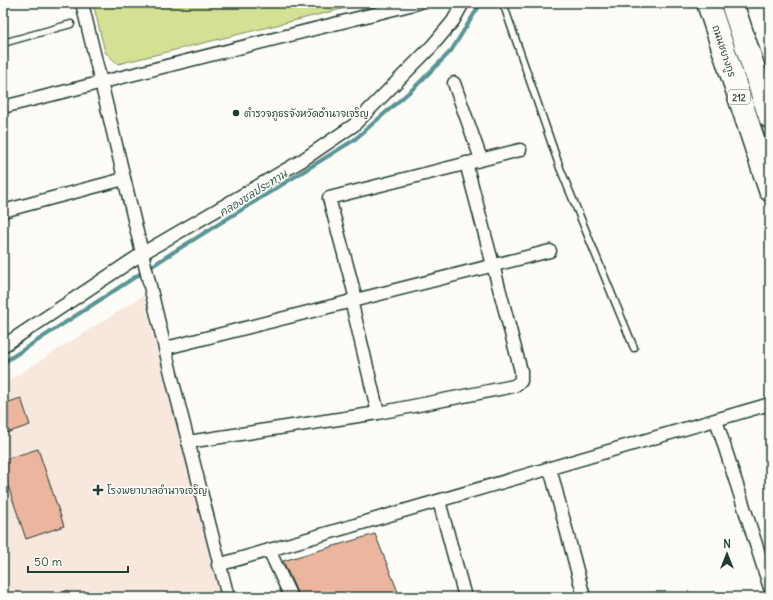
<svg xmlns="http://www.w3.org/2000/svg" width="773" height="600" font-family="Delius,'Playpen Sans Thai',sans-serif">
<rect width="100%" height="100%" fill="#fdfcf7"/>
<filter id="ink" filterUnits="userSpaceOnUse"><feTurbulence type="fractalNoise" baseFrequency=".025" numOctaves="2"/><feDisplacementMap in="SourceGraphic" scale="8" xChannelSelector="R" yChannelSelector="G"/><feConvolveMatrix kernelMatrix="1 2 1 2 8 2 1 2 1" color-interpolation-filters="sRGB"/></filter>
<g filter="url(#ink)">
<!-- built -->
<polygon fill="#f8e7dc" points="143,296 221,597 3,597 3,384"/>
<!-- green -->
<polygon fill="#d4e093" stroke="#7a8e64" points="93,3 366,3 118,64 105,52"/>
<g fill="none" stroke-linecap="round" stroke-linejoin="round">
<!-- stream -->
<polyline stroke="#589595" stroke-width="4" points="3,363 172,253 354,140 415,87 451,51 481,3"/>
</g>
<!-- building -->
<g fill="#ebb69d" stroke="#1f3d34">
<polygon points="21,398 30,425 3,434 3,404"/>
<polygon points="38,449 64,526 26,539 3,471 3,460"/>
<polygon points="375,534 400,597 299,597 283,561"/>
<polygon points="68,590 70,597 51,597"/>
</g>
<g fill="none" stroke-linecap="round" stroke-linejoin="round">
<!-- lane casing -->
<g stroke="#1f3d34" stroke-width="9">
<g id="lane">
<polyline points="503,3 560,168 634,348"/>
<polyline points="3,43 71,24"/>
</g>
</g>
<!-- street casing -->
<g stroke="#1f3d34" stroke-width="15">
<g id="street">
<polyline points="82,3 174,386 228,597"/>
<polyline points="454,83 481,159"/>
<polyline points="3,107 418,3"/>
<polyline points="3,211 124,179"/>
<polyline points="356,299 329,198 520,150"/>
<polyline points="351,300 378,413"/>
<polyline points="3,346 143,253 301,161 354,125 432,46 453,21 463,3"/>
<polyline points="166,348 550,251"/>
<polyline points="716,420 770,588"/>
<polyline points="188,442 378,413 514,386 521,381 521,371 466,163"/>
<polyline points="550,468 584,597"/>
<polyline points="439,501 465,597"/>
<polyline points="269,550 291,597"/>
<polyline points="218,565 770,404"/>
</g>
</g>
<!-- highway casing -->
<g stroke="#1f3d34" stroke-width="25">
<g id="highway">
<polyline points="708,3 770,190"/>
<polyline points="732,3 770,117"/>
</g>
</g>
<!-- lane -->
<use href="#lane" stroke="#fdfcf7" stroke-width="6"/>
<!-- street -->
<use href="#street" stroke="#fdfcf7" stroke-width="12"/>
<!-- highway -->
<use href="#highway" stroke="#fdfcf7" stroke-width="22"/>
</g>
</g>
<!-- markers -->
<g fill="#1f3d34" stroke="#fdfcf7" stroke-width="1.5">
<circle cx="236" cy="113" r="4"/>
<path d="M96 484h4v4h4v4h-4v4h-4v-4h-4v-4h4z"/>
</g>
<g text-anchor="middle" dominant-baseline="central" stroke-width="3.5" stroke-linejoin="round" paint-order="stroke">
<!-- shield labels -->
<rect fill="#fdfcf7" stroke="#62766e" stroke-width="1" x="728" y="90" width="22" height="14" rx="3"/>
<g font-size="9" font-weight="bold" fill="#1f3d34">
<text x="739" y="97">212</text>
</g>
<!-- street labels -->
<g font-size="10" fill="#1f3d34" stroke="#fdfcf7">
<text transform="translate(724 51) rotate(72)">ถนนชยางกูร</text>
</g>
<!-- poi labels -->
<g font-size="10" fill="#1f3d34" stroke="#fdfcf7" text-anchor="start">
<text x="244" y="113">ตำรวจภูธรจังหวัดอำนาจเจริญ</text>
<text x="107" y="490">โรงพยาบาลอำนาจเจริญ</text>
</g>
<!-- water labels -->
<g font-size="11" font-style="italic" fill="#37625c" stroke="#fdfcf7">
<text transform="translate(253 193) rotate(-32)">คลองชลประทาน</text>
</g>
</g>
<!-- margin -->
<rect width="773" height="600" fill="none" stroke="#fdfcf7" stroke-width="16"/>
<rect x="8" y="8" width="757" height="584" fill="none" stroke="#1f3d34" stroke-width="1.5" filter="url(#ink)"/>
<!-- north arrow -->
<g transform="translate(727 554)" stroke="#fdfcf7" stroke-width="3" paint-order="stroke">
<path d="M0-3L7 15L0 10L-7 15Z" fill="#1f3d34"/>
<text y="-6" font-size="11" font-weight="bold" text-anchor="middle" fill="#1f3d34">N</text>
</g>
<!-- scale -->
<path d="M28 566v6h100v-6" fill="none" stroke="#1f3d34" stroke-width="2"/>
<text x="34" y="566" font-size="12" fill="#1f3d34" stroke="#fdfcf7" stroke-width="3" paint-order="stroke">50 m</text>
</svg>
